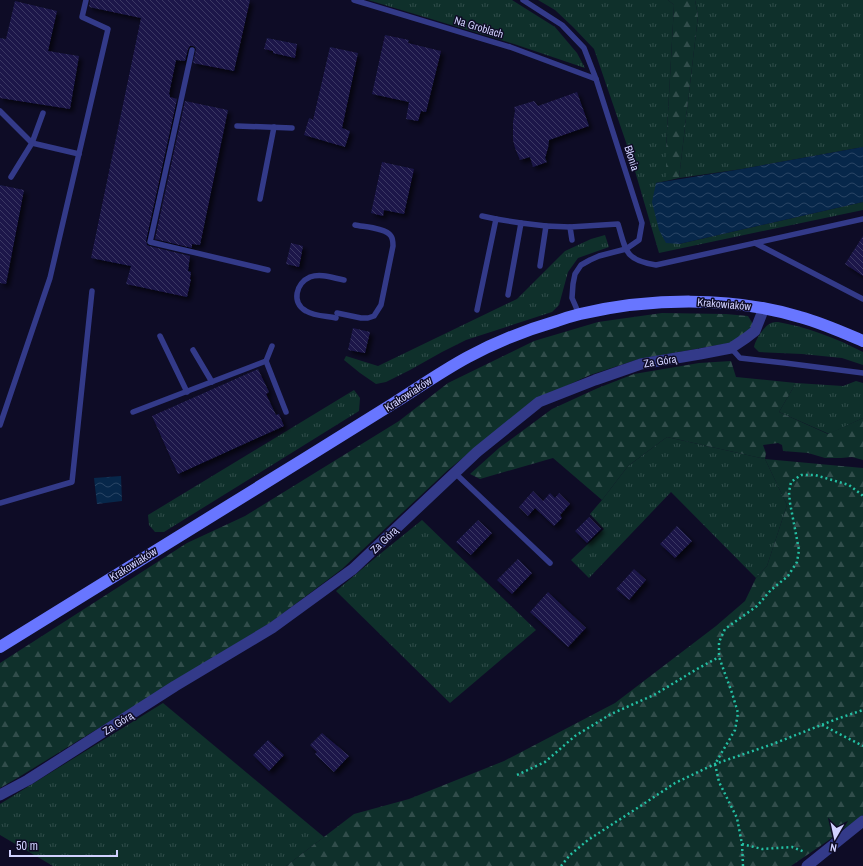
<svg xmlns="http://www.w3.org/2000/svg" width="863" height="866" font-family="'Archivo Narrow',sans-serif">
<defs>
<pattern id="grass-tufts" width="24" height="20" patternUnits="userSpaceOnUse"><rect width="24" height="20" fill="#0f302b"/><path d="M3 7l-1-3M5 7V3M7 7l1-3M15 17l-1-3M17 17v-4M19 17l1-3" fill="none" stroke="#314d4b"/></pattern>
<pattern id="forest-firs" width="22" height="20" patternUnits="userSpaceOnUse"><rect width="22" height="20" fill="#0f302b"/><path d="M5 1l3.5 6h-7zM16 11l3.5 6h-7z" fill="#314d4b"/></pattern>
<pattern id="water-waves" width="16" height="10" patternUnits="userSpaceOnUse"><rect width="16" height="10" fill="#07274a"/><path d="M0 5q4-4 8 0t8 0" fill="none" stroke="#2a4565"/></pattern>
<pattern id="building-back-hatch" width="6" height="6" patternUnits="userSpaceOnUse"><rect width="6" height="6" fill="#1b1748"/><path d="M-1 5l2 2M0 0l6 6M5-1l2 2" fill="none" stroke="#3b3863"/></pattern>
<filter id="shadow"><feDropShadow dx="3.5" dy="3.5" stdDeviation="2" flood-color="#0009"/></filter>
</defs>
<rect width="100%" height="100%" fill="#0e0c26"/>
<!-- grass -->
<g fill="url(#grass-tufts)">
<polygon points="368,0 512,0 555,27 577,53 585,68 514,44"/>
<polygon points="538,0 668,0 674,5 666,149 666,181 656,183 679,244 863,202 863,210 659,253 630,154 594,49 573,27 555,10"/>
<polygon points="695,0 863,0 863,147 742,169 679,178 698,16"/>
<polygon points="605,235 609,247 578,258 568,272 559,305 552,312 466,340 442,352 410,370 386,382 376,384 360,373 344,360 346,356 378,366 517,299 565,251 591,239"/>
<path d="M778,322c29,5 58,16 85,30v13l-21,-7 -40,-4 -43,-2 -5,-5c1,-7 10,-21 17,-24 2,-1 4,-1 7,-1z"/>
<polygon points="856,381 863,383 863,418 829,434 779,412 796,383 843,386"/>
<polygon points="354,390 360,398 359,411 164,532 155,532 149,525 148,515"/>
<polygon points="667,437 765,459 787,505 767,566 756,578 671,492 589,578 571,560 604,529 590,514 602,500 628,466"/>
<polygon points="422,520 536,630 450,703 336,591 375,558"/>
<polygon points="163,703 324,837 286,866 53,866 0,835 0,804"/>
</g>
<!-- forest -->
<g fill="url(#forest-firs)">
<polygon points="668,0 695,0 698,16 679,178 666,181 666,149 674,5"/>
<polygon points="662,313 726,314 748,316 753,324 750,330 735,342 639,359 590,375 531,402 448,470 342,569 270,623 19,777 0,788 0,663 187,543 245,516 399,421 448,383 534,341 598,322"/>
<polygon points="731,361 736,377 796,383 779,412 828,434 863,418 863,460 852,457 841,458 825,458 808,453 783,451 782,445 778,443 763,445 766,453 765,459 863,468 863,815 829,840 791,866 286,866 354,814 409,799 504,761 615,703 716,626 745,601 756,578 767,566 787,505 765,459 667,437 628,466 602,500 553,458 480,479 470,474 499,448 552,409 598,388 634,374 699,363"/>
</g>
<!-- water -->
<g fill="url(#water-waves)">
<polygon points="863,147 863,202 679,244 666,243 659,230 652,202 656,183 742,169"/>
<polygon points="121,476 122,501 97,504 94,478"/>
</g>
<!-- building -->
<g fill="url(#building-back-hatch)" filter="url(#shadow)">
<polygon points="90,0 250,0 234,71 193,63 196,49 195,47 193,46 190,46 188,49 185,61 176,60 169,94 170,95 170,97 177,99 146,241 147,245 149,246 190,256 188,271 191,272 190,279 191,279 187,297 126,284 131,266 91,258 141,18 89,7"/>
<polygon points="15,1 57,11 48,51 79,56 70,109 0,98 0,38 6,39"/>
<polygon points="385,35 409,40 408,43 441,51 426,112 421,111 418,121 406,119 409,102 372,94"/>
<polygon points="267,38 297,44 295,58 273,53 273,51 264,49"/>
<polygon points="330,47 358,53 342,128 350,131 345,147 304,135 309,118 313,120"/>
<polygon points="577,92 589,126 549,140 548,148 545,158 547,162 533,167 530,157 520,160 515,148 513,140 513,122 515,111 514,107 534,101 538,106"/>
<polygon points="185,101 228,110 200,245 192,244 192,248 155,239"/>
<polygon points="382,162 414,169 404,214 384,210 383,216 371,213"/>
<polygon points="0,185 24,190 6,284 0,283"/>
<polygon points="863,236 863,276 845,264"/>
<polygon points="291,243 303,246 299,267 286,264"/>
<polygon points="353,328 370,332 365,353 348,350"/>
<polygon points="258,369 269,392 266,394 276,415 279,414 284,426 178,474 152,416"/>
<polygon points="533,491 543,501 550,493 555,498 559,493 570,504 560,515 562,518 554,526 535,508 528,516 519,507"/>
<polygon points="589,517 601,529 587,543 575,531"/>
<polygon points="478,520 492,533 471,555 456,542"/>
<polygon points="677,526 692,541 675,558 660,544"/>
<polygon points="518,559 532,573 512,594 497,580"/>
<polygon points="634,569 646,580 629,600 616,589"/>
<polygon points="548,592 586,628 568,647 530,612"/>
<polygon points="322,733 349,756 334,772 315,754 317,752 310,745"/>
<polygon points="268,740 284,755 269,771 253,755"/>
</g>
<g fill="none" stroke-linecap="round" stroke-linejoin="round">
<!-- path -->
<g stroke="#24c0a4" stroke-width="2.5" stroke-dasharray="2 3" stroke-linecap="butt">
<polyline points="822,725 863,746"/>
<polyline points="517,775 545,762 575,736 611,714 654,695 697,669 719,657"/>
<polyline points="742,844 762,849 792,847 805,852"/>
<polyline points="561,866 570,855 588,840 642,805 675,783 715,764 773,744 834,720 863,710"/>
<polyline points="743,866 742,844 737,818 719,782 715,764 735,730 738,713 732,693 719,657 719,642 725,629 757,606 771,590 788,576 797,562 799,550 790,503 789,492 791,482 801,475 815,475 849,485 862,495 863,497"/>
</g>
<!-- lane -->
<g stroke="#333a89" stroke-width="5.5">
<polyline points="354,0 510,47 596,79"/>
<polyline points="523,0 562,25 584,48 596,79 642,223 639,240 626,249 599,256 590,260 581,265 575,274 573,284 572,298 579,314"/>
<polyline points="192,50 150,242 268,270"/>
<polyline points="0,111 32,143 79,154"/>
<polyline points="237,126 292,128"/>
<polyline points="11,177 32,143 43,113"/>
<polyline points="260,199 274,127"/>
<polyline points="482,216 496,219"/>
<path d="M572,240l-2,-13 48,-3c8,26 6,36 38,41l207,-46"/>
<polyline points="755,243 863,299"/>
<polyline points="540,266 546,226 570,227"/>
<polyline points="508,295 521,223 546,226"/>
<polyline points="477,310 496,219 521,223"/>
<path d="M337,313l24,5h7l6,-2 7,-11 12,-59c0,-4 0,-7 -2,-10 -5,-8 -27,-9 -36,-11"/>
<path d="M336,318c-10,-2 -22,-2 -30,-7 -15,-8 -10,-28 4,-34 11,-4 23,1 34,3"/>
<polyline points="160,336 187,392"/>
<polyline points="272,346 266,361 286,412"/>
<polyline points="731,348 740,358 785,363 863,373"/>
<polyline points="193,350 212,382"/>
<polyline points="133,412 266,361"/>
<polyline points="0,425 50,278 108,29 82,17 86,0"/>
<polyline points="455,473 550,563"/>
<polyline points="0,503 72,482 92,291"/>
</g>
<!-- street -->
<g stroke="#333a89" stroke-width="11">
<polyline points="0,795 28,780 175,686 272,628 353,569 477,452 539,402 595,380 641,364 700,354 731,348 746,338 755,331 764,308"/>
<polyline points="807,866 863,821"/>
</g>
<!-- secondary -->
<path stroke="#6876ff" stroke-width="12" d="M0,647c101,-63 202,-126 304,-188 30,-19 60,-37 90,-56 24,-15 48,-32 74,-46 28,-15 58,-27 89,-36 8,-3 15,-5 23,-7 70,-16 151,-18 220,3 22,6 42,15 63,24"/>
</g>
<g text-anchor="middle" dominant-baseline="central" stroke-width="3" stroke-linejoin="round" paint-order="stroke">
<!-- street labels -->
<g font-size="11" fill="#d1d1ff" stroke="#0e0c26">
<text transform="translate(479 27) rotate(17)">Na Groblach</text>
<text transform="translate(632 158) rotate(72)">Błonia</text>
<text transform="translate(724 304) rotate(5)">Krakowiaków</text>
<text transform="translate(660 361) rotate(-9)">Za Górą</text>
<text transform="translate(408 394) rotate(-33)">Krakowiaków</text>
<text transform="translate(384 540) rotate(-44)">Za Górą</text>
<text transform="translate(133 564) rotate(-32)">Krakowiaków</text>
<text transform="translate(118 723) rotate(-32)">Za Górą</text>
</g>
</g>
<!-- north arrow -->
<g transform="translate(835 838) rotate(189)" stroke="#0e0c26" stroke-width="3" paint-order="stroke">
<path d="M0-3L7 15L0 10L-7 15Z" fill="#d1d1ff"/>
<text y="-6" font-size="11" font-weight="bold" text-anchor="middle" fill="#d1d1ff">N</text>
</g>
<!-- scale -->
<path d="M10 850v6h107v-6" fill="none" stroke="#d1d1ff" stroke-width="2"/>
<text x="16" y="850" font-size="12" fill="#d1d1ff" stroke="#0e0c26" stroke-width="3" paint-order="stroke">50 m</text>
</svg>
